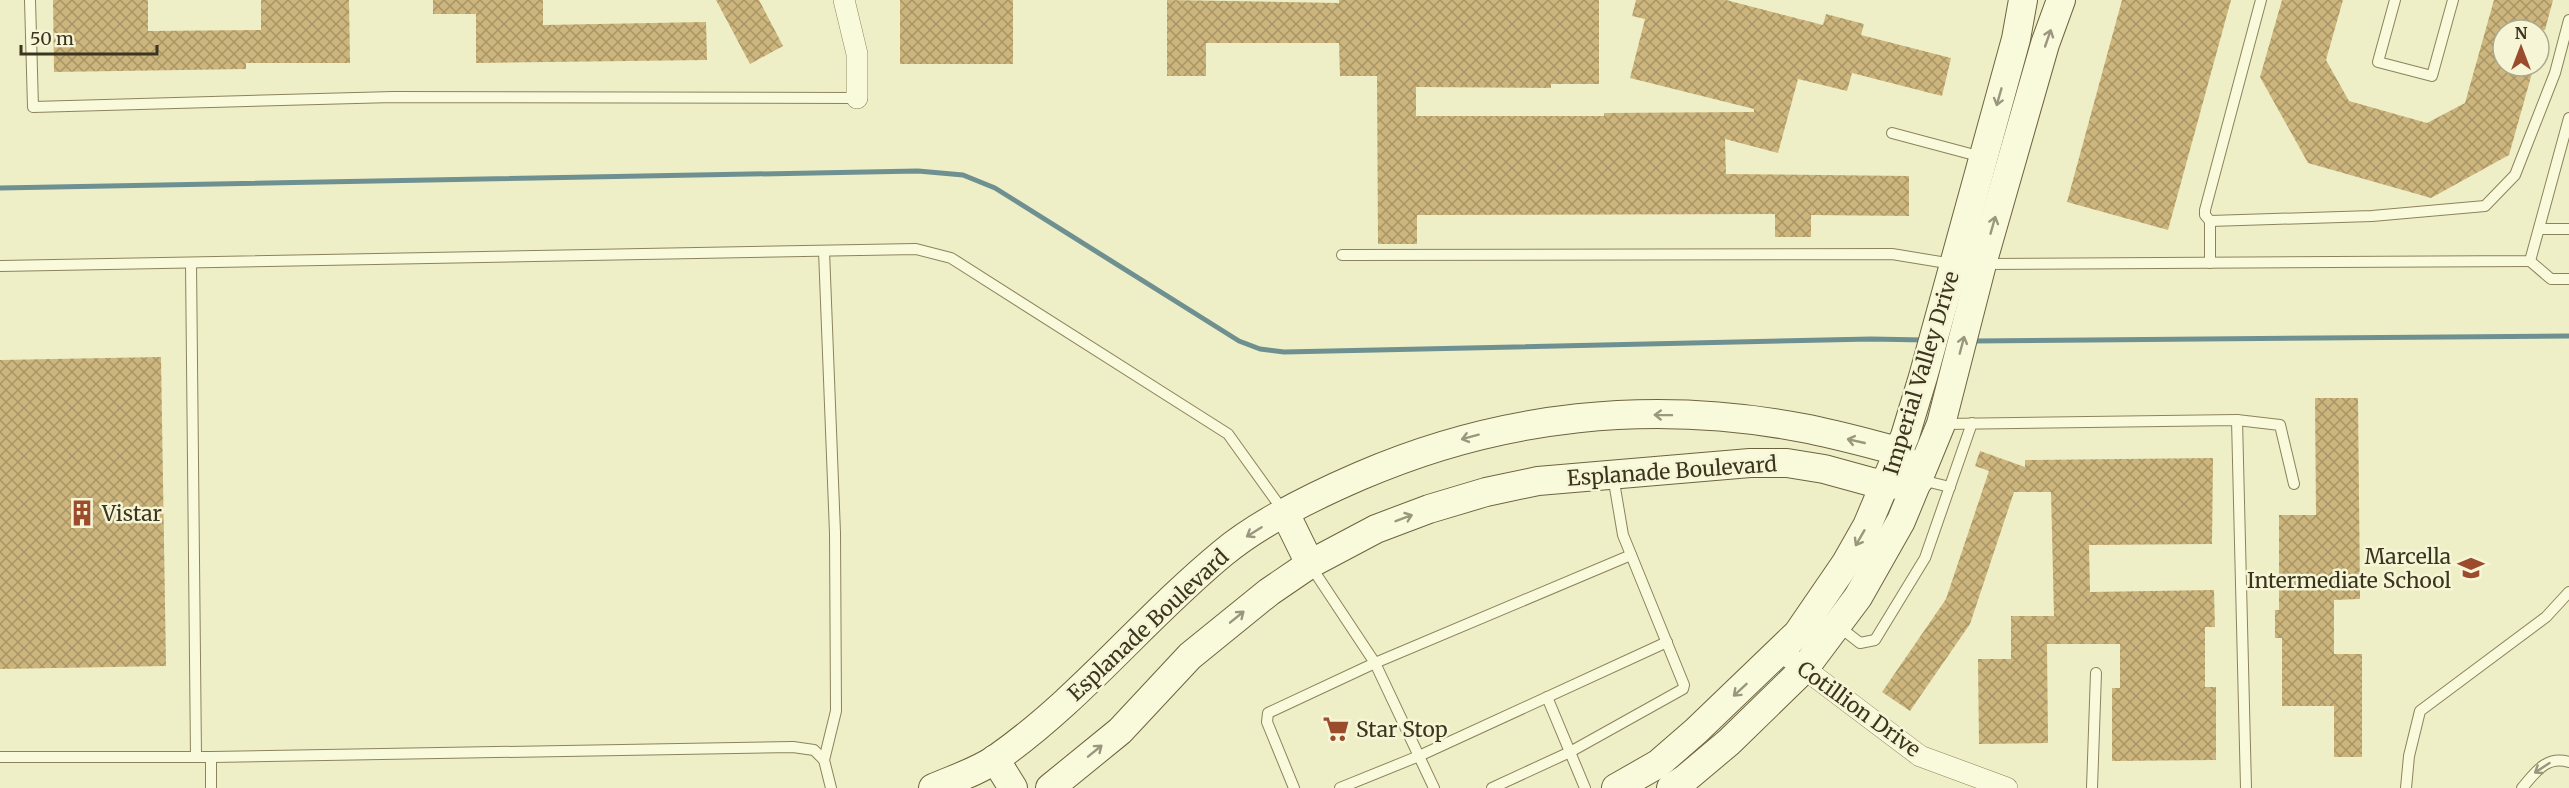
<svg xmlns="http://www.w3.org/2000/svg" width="2569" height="788" font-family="Merriweather,serif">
<defs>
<pattern id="building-cross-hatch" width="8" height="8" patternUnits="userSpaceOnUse" patternTransform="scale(1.5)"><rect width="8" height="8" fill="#cdb67d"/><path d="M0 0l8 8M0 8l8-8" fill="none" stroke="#a89566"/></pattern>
</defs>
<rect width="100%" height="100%" fill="#efefc7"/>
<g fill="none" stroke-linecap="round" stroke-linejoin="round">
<!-- stream -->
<g stroke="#6f9091" stroke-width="5">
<polyline points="0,188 918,171 963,175 995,188 1239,341 1260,349 1284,352 1871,339 1924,340"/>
<polyline points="1972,341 2569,336"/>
</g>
</g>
<!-- building -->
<g fill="url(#building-cross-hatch)">
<polygon points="53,0 148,0 148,31 261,30 261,0 349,0 350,63 246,63 246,69 54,72"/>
<polygon points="433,0 543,0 543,25 706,22 707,60 476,63 476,14 433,14"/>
<polygon points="716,0 759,0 783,46 750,64"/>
<rect x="900" y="0" width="113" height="64"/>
<polygon points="1167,0 1339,3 1339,0 1599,0 1599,84 1551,84 1551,88 1416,87 1416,116 1604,116 1604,113 1754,112 1754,109 1630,78 1645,19 1632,16 1636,0 1726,0 1823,25 1826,14 1864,24 1861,35 1951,58 1942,96 1852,73 1847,91 1798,79 1778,153 1725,139 1726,174 1909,176 1909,216 1811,215 1811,237 1775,237 1775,214 1417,215 1417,244 1378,244 1377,76 1340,76 1339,43 1206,43 1206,76 1167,76"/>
<polygon points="2122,0 2231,0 2168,230 2067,202"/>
<polygon points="2282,0 2343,0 2326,60 2349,101 2427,123 2465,103 2494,0 2553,0 2545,30 2503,30 2503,66 2534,66 2509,155 2431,198 2308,163 2260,77"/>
<polygon points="161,357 166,666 0,669 0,360"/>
<polygon points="2315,398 2358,398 2360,599 2334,600 2334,654 2362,654 2362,757 2334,757 2334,706 2282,706 2282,638 2275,638 2275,610 2279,610 2279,515 2316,515"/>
<polygon points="1980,451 2025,467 2025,460 2213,458 2212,544 2089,545 2090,592 2214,590 2215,627 2205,627 2205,687 2216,687 2216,760 2112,761 2112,688 2120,688 2120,644 2047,644 2048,743 1979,744 1978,659 2011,659 2011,616 2054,616 2051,492 2014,492 1970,624 1910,711 1882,692 1946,599 1989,471 1975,466"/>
</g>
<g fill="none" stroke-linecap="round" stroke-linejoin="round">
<!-- lane casing -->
<g stroke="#8b835c" stroke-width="12">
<g id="lane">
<polyline points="30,0 33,107 393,97 857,98"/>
<polyline points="2395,0 2378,62 2432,76 2453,0"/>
<polyline points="1892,133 1982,157"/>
<polyline points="2210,221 2372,216 2485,206 2515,175 2555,73 2569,20"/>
<polyline points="2539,229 2569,229"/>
<polyline points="824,251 835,533 836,711 824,760 831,788"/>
<polyline points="1342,255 1892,254 1953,264"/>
<polyline points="2530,261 2551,279 2569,279"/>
<polyline points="191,263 196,757"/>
<polyline points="2210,263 2210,221 2205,215 2205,210 2261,0"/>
<polyline points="1983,264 2530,261 2569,118"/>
<polyline points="0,266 916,249 951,258 1228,434 1284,512"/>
<polyline points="2237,420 2246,788"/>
<polyline points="1944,424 2237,420 2280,425 2294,484"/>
<polyline points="1921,480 1950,487"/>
<polyline points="1310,565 1375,663 1434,788"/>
<polyline points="1837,625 1860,643 1875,640 1925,558 1972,423"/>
<polyline points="1547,697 1585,788"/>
<polyline points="0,757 211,757 793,747 814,750 824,760"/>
<polyline points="211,788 211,757"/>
<polyline points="1294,788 1267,722 1268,713 1375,663 1631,555"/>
<polyline points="1340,788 1419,756 1667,642"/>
<polyline points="1492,788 1570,752 1683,689 1684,685 1623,535 1613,476"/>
<polyline points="2092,788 2096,673"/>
<polyline points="2406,788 2409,756 2420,711 2546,617 2569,592"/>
<path d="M2522,788c13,-15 24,-33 47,-26"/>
</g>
</g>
<!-- street casing -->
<g stroke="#8b835c" stroke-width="22">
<g id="street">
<polyline points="844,0 857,54 857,98"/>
<polyline points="1781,651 1920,756 2007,788"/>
</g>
</g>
<!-- secondary casing -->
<g stroke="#6d643f" stroke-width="30">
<g id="secondary">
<polyline points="1285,513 1310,564"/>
<polyline points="995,759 1013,788"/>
<path d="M933,788c21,-9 46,-17 64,-30 84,-59 147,-140 226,-205 37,-31 93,-58 137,-77 141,-61 292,-77 443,-48 32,6 64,15 95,23l21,29"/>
<polyline points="1050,788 1120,731 1190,656 1269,592 1310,564 1376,529 1429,509 1486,492 1538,481 1750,463 1787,463 1824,469 1886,486 1919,480"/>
<polyline points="1616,788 1658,764 1696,731 1798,633 1846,563 1867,526 1905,436 1923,377 2016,39 2023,0"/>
<polyline points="1671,788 1685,779 1729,742 1804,669 1858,597 1901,521 1941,424 1982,264 2045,44 2061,0"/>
</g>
</g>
<!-- lane -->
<use href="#lane" stroke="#f9f9db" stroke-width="10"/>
<!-- street -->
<use href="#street" stroke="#f9f9db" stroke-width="21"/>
<!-- secondary -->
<use href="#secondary" stroke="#f9f9db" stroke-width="28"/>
</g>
<!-- one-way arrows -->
<defs><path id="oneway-shaft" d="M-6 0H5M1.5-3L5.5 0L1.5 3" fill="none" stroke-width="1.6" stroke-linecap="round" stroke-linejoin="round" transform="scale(1.5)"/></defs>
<g stroke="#9a977e">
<use href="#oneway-shaft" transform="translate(2048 38) rotate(-71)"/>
<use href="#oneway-shaft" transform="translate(1999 97) rotate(106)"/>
<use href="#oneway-shaft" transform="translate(1993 225) rotate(-74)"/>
<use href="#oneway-shaft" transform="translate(1962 345) rotate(-75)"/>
<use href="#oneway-shaft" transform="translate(1663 415) rotate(-179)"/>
<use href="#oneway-shaft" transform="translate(1470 437) rotate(165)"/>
<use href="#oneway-shaft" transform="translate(1856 441) rotate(-167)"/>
<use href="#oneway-shaft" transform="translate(1404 518) rotate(-21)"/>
<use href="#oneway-shaft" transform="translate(1254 532) rotate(148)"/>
<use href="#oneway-shaft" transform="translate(1860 538) rotate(120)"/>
<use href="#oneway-shaft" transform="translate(1237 617) rotate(-39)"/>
<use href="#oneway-shaft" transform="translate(1740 690) rotate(137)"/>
<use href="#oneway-shaft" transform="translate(1095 751) rotate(-39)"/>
<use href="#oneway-shaft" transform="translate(2542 768) rotate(147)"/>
</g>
<!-- icons -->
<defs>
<g id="building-bare" transform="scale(2.07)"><path d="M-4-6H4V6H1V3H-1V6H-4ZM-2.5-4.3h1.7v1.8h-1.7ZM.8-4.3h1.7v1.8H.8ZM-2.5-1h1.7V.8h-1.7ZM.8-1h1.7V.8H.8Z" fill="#9a4c2c" stroke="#f6f6d7" stroke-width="2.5" paint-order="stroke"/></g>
<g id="school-bare" transform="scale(2.07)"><path d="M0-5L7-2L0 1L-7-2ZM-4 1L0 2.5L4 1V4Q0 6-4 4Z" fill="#9a4c2c" stroke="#f6f6d7" stroke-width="2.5" paint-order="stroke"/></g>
<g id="supermarket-bare" transform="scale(2.07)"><path d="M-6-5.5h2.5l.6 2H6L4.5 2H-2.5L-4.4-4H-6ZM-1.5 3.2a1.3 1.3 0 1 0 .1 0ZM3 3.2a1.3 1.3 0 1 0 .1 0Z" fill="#9a4c2c" stroke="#f6f6d7" stroke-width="2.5" paint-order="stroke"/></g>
</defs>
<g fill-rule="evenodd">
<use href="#building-bare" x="82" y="513"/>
<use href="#school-bare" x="2471" y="568"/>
<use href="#supermarket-bare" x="1336" y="729"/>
</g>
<g text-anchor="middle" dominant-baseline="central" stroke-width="5" stroke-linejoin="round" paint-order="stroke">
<!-- street labels -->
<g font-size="21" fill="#3b3520" stroke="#f6f6d7">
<text transform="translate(1921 373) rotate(-73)">Imperial Valley Drive</text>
<text transform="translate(1672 471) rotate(-4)">Esplanade Boulevard</text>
<text transform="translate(1148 625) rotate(-43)">Esplanade Boulevard</text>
<text transform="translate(1859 709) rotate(36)">Cotillion Drive</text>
</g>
<!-- poi labels -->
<g font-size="21" fill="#3b3520" stroke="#f6f6d7" text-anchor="start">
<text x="102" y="513">Vistar</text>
<text x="2451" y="556" text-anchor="end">Marcella<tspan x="2451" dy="24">Intermediate School</tspan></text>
<text x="1356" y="729">Star Stop</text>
</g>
</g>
<!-- north arrow -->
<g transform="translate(2521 48)"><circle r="28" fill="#f6f6d7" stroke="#aba98e" stroke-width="1.5"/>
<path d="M0-4.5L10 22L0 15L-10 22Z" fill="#9a4c2c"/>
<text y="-9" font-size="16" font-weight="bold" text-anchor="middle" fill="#3b3520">N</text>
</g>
<!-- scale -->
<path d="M21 45v9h136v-9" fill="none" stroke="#3b3520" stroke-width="3"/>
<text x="30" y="45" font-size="18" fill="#3b3520" stroke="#f6f6d7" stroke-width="4.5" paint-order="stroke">50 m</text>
</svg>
